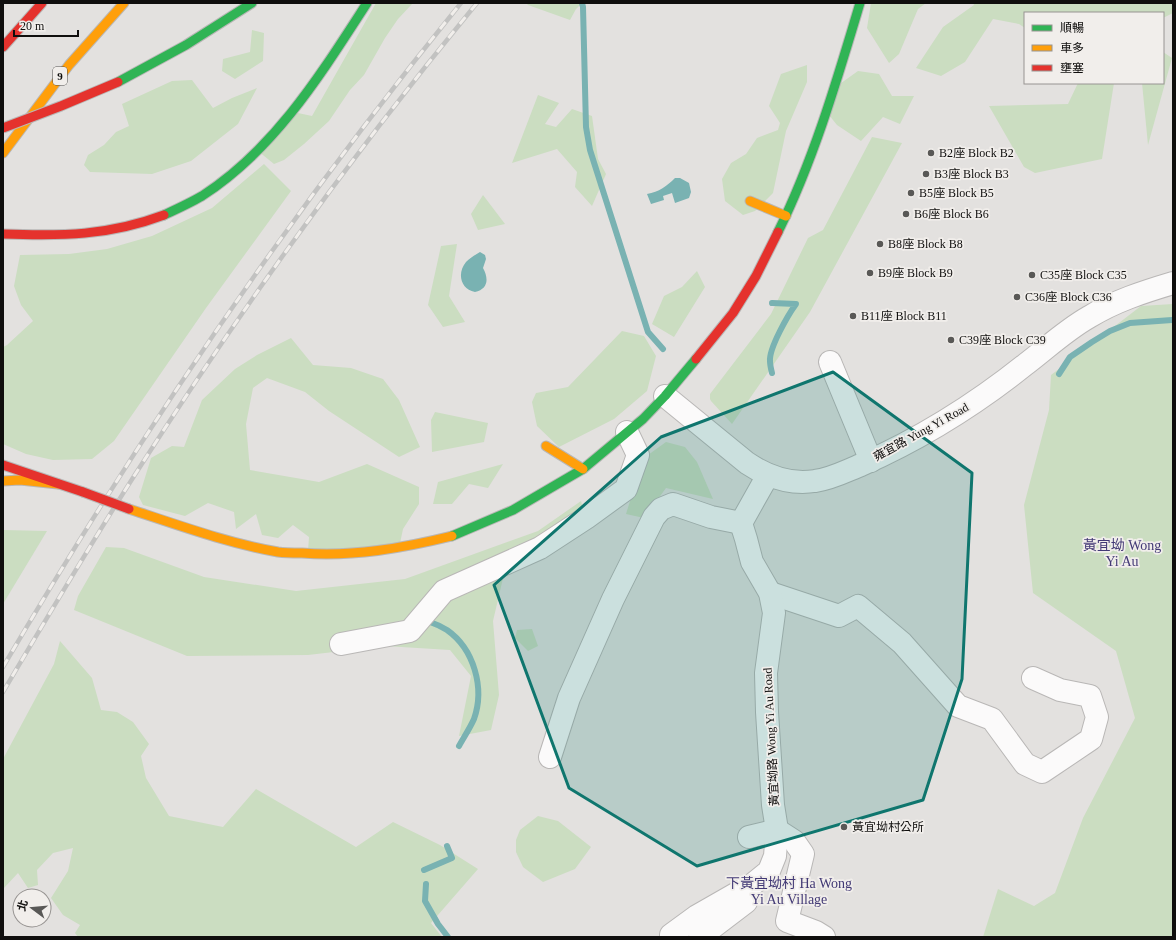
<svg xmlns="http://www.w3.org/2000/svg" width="1176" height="940" font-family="'Times New Roman','Noto Sans TC',serif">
<rect width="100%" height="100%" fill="#e3e1df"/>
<!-- green -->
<g fill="#cbddc1">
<polygon points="376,3 413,3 398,19 385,38 364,75 350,90 329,121 304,144 284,160 274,164 253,147 298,113 312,116"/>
<polygon points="526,3 582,3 576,9 570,20 528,5"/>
<polygon points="871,3 926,3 918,9 899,54 889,63 867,28"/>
<polygon points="973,3 1173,3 1173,13 1163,18 1163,13 1025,13 1025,28 1019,24 993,19 965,62 941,76 916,68 943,27 974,5"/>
<polygon points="252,30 264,33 263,61 235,79 222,71 223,59 250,52"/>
<polygon points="1163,52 1172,58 1148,145 1142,83 1163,83"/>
<polygon points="807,65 807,82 786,131 773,193 755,211 743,215 725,201 722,179 731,163 746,154 757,138 778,130 780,123 769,106 781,74"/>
<polygon points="858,71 879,74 892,96 914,96 900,124 883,117 861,141 837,125 829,115 837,86"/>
<polygon points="192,80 213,108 232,98 257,88 238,124 191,161 152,174 90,172 84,165 88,155 104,145 116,132 129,126 122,104 172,81"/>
<polygon points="1078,83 1114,83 1102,159 1035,173 1024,167 989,106 1068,104"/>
<polygon points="538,95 559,103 545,124 556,127 572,109 592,116 598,159 606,174 592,206 575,187 577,172 557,149 512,163"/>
<polygon points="872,137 902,143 810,312 732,424 711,401 710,399 710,394 771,314 808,238 823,230"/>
<polygon points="264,164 291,191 206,308 114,441 92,459 53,460 26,454 3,444 3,347 7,345 33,321 21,305 14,286 20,255 69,254 107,249 152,236 212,208"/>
<polygon points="483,195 505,224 478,230 471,214"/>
<polygon points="457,244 449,296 465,322 443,327 428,305 441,246"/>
<polygon points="697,271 705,287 674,337 652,324 664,296 682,287"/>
<polygon points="1173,304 1173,937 983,937 998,889 1034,906 1055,893 1083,818 1135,718 1116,651 1033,593 1024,505 1049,410 1051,375 1141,306"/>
<polygon points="622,331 644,336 656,356 647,391 614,419 559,447 537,426 532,402 536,393 568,387"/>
<polygon points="291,338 313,365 351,368 383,379 399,400 420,447 399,457 329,411 305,392 267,378 253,388 246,424 250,470 319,482 367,464 419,487 419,504 403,529 399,548 308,551 309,537 293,525 278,538 262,535 256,514 236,529 234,512 208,503 185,516 143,505 139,497 151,458 172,446 184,447 202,400 235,369 257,355"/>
<polygon points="435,412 488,423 484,442 432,452 431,420"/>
<polygon points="666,442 685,447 697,462 713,499 666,488 644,518 626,514 635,485 648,455"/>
<polygon points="503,464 488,488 469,484 452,504 433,504 438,482"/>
<polygon points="581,501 587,524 504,574 493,621 499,695 491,730 459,736 471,676 450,650 385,646 308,655 187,656 74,610 78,596 106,547 124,548 204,577 296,591 405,579 538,531"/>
<polygon points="3,530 47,531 3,604"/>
<polygon points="532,629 538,646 528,651 515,638 517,630"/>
<polygon points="60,641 92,678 101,710 117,712 133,722 149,744 141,756 146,778 169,816 223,827 256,789 356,847 393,822 440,845 478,869 431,923 442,937 78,937 75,933 80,925 63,915 51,898 68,871 73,848 53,853 37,870 38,885 28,888 18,873 4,888 3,759 54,664"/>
<polygon points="538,816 558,821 591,847 575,869 543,882 523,867 516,852 516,840 520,830"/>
</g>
<!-- water -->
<g fill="#79b2b2">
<path d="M675,178h5l9,5 2,9 -2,6 -14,5 -3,-10 -9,3 1,4 -13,4 -4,-10c12,-2 20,-8 28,-16z"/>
<path d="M480,252l5,3 1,4 -3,9c6,11 5,21 -8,24 -15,-3 -18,-19 -9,-30 4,-4 9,-7 14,-10z"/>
</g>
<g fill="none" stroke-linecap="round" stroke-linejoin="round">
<!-- stream -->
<g stroke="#79b2b2" stroke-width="6">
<polyline points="582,3 583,7 586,127 590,150 648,332 663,349"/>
<path d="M772,303l24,1c-8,11 -27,44 -26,57 0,4 1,8 2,12"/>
<polyline points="1059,374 1070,357 1092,342 1110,331 1130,323 1172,320"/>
<path d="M430,622c6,2 12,5 17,8 27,19 38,58 27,89 -4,9 -10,18 -15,27"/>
<polyline points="424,870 452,858 447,846"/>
<polyline points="426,884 425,901 438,924 448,937"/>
</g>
<!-- street casing -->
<g stroke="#b9b7b6" stroke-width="24">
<g id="street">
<polyline points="830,362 871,461"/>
<path d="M665,396l82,67c21,14 43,22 68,18 16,-2 31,-10 46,-16 59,-26 115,-61 165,-101 21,-16 40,-34 63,-47 26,-16 54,-25 84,-34"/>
<polyline points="770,593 839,616 858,606 902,643 958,706 992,719 1025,764 1042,772 1091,739 1097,717 1090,696 1060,690 1033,678"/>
<polyline points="341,644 410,631 444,591 540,548 586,518 626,489 638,455 627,432"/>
<polyline points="550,757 569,698 613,599 654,517 661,509 673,504 711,517 741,523"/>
<polyline points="749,837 777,830 794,841 803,854 787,921 816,932 824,937"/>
<polyline points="671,935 697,916 753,884 769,871 775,856 777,830 773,805 767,712 766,673 774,613 770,593 752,562 746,539 741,523 768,475"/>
<polyline points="700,937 746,902"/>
</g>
</g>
<!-- fast casing -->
<g stroke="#b9b7b6" stroke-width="11">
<g id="fast">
<polyline points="118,82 186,45 252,3"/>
<path d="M164,215c13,-6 26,-12 38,-19 73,-47 119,-122 165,-193"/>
<path d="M778,232c36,-73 59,-152 82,-229"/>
<polyline points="452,536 513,510 583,469 643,419 665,396 696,359"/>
</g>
</g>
<!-- slow casing -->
<g stroke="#b9b7b6" stroke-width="11">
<g id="slow">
<polyline points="3,153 69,65 124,3"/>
<polyline points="750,201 786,216"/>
<polyline points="546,446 583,469"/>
<polyline points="3,481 20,480 58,484"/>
<path d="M129,509c49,16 98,34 149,43 7,1 16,1 24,1 51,4 101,-5 150,-17"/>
</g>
</g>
<!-- jam casing -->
<g stroke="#b9b7b6" stroke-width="11">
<g id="jam">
<polyline points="3,47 42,3"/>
<path d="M3,234c59,2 105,2 161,-19"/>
<polyline points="696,359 733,313 756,276 778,232"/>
<polyline points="3,465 83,492"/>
</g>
</g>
<!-- street -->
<use href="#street" stroke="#fbfafa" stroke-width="22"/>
<!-- fast -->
<use href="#fast" stroke="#30b455" stroke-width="9"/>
<!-- slow -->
<use href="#slow" stroke="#ff9f0a" stroke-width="9"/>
<!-- jam -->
<use href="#jam" stroke="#e5322d" stroke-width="9"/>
<!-- rail casing -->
<g stroke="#c2c2c1" stroke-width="4.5">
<g id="rail">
<path d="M3,667c136,-232 288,-455 458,-664"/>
<path d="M3,692c43,-73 87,-147 133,-219 104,-163 218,-321 341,-470"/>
</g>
</g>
<!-- rail -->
<use href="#rail" stroke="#f1eeeb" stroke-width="3" stroke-dasharray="9" stroke-linecap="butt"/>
<!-- jam-bridge casing -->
<g stroke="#b9b7b6" stroke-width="11" stroke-linecap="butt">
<g id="jam-bridge">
<polyline points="3,128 61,106 118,82"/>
<polyline points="83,492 129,509"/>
</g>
</g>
<!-- jam-bridge -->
<use href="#jam-bridge" stroke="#e5322d" stroke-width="9"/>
</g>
<!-- marked area -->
<path fill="#0f766e" fill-opacity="0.2" stroke="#0f766e" stroke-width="3" stroke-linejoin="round" d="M833,372l139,101 -10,206 -39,121 -226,66 -128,-78 -75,-203 167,-148z"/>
<!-- markers -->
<g fill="#595856" stroke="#f1eeeb" stroke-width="1.5">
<circle cx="931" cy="153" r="4"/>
<circle cx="926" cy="174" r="4"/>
<circle cx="911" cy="193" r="4"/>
<circle cx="906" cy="214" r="4"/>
<circle cx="880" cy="244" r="4"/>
<circle cx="870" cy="273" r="4"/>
<circle cx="1032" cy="275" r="4"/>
<circle cx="1017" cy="297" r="4"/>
<circle cx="853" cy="316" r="4"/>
<circle cx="951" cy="340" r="4"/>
<circle cx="844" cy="827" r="4"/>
</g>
<g text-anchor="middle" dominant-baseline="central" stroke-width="3.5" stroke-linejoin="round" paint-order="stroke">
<!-- shield labels -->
<rect fill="#f1eeeb" stroke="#535150" stroke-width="1" x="53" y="67" width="14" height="18" rx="3"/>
<g font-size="11" font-weight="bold" fill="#0f0e0d">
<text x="60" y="76">9</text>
</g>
<!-- poi labels -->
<g font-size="12" fill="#0f0e0d" stroke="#f1eeeb" text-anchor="start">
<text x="939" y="153">B2座 Block B2</text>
<text x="934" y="174">B3座 Block B3</text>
<text x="919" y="193">B5座 Block B5</text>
<text x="914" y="214">B6座 Block B6</text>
<text x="888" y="244">B8座 Block B8</text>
<text x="878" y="273">B9座 Block B9</text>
<text x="1040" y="275">C35座 Block C35</text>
<text x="1025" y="297">C36座 Block C36</text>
<text x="861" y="316">B11座 Block B11</text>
<text x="959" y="340">C39座 Block C39</text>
<text x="852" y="827">黃宜坳村公所</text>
</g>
<!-- street labels -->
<g font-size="12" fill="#0f0e0d" stroke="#f1eeeb">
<text transform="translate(921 432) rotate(-29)">雍宜路 Yung Yi Road</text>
<text transform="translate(771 737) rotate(-93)">黃宜坳路 Wong Yi Au Road</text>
</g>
<!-- quarter labels -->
<g font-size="14" fill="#423975" stroke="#f1eeeb">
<text x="1122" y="545">黃宜坳 Wong<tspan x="1122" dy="16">Yi Au</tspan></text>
<text x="789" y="883">下黃宜坳村 Ha Wong<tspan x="789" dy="16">Yi Au Village</tspan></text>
</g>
</g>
<!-- border -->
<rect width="1176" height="940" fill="none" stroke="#0f0e0d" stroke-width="8"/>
<!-- legend -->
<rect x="1024" y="12" width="140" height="72" fill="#f1eeeb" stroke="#979492"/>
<rect x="1032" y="25" width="20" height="6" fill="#30b455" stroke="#979492"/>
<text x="1060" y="32" font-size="12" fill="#0f0e0d">順暢</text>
<rect x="1032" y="45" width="20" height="6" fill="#ff9f0a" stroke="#979492"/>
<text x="1060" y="52" font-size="12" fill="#0f0e0d">車多</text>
<rect x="1032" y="65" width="20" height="6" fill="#e5322d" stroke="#979492"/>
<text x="1060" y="72" font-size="12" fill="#0f0e0d">壅塞</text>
<!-- north arrow -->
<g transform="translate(32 908) rotate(286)"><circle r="19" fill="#f1eeeb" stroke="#979492"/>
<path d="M0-3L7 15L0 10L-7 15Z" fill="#595856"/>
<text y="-6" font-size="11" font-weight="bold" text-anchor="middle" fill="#0f0e0d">北</text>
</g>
<!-- scale -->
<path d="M14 30v6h64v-6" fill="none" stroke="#0f0e0d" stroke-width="2"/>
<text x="20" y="30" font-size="12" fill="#0f0e0d" stroke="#f1eeeb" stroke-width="3" paint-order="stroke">20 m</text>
</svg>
